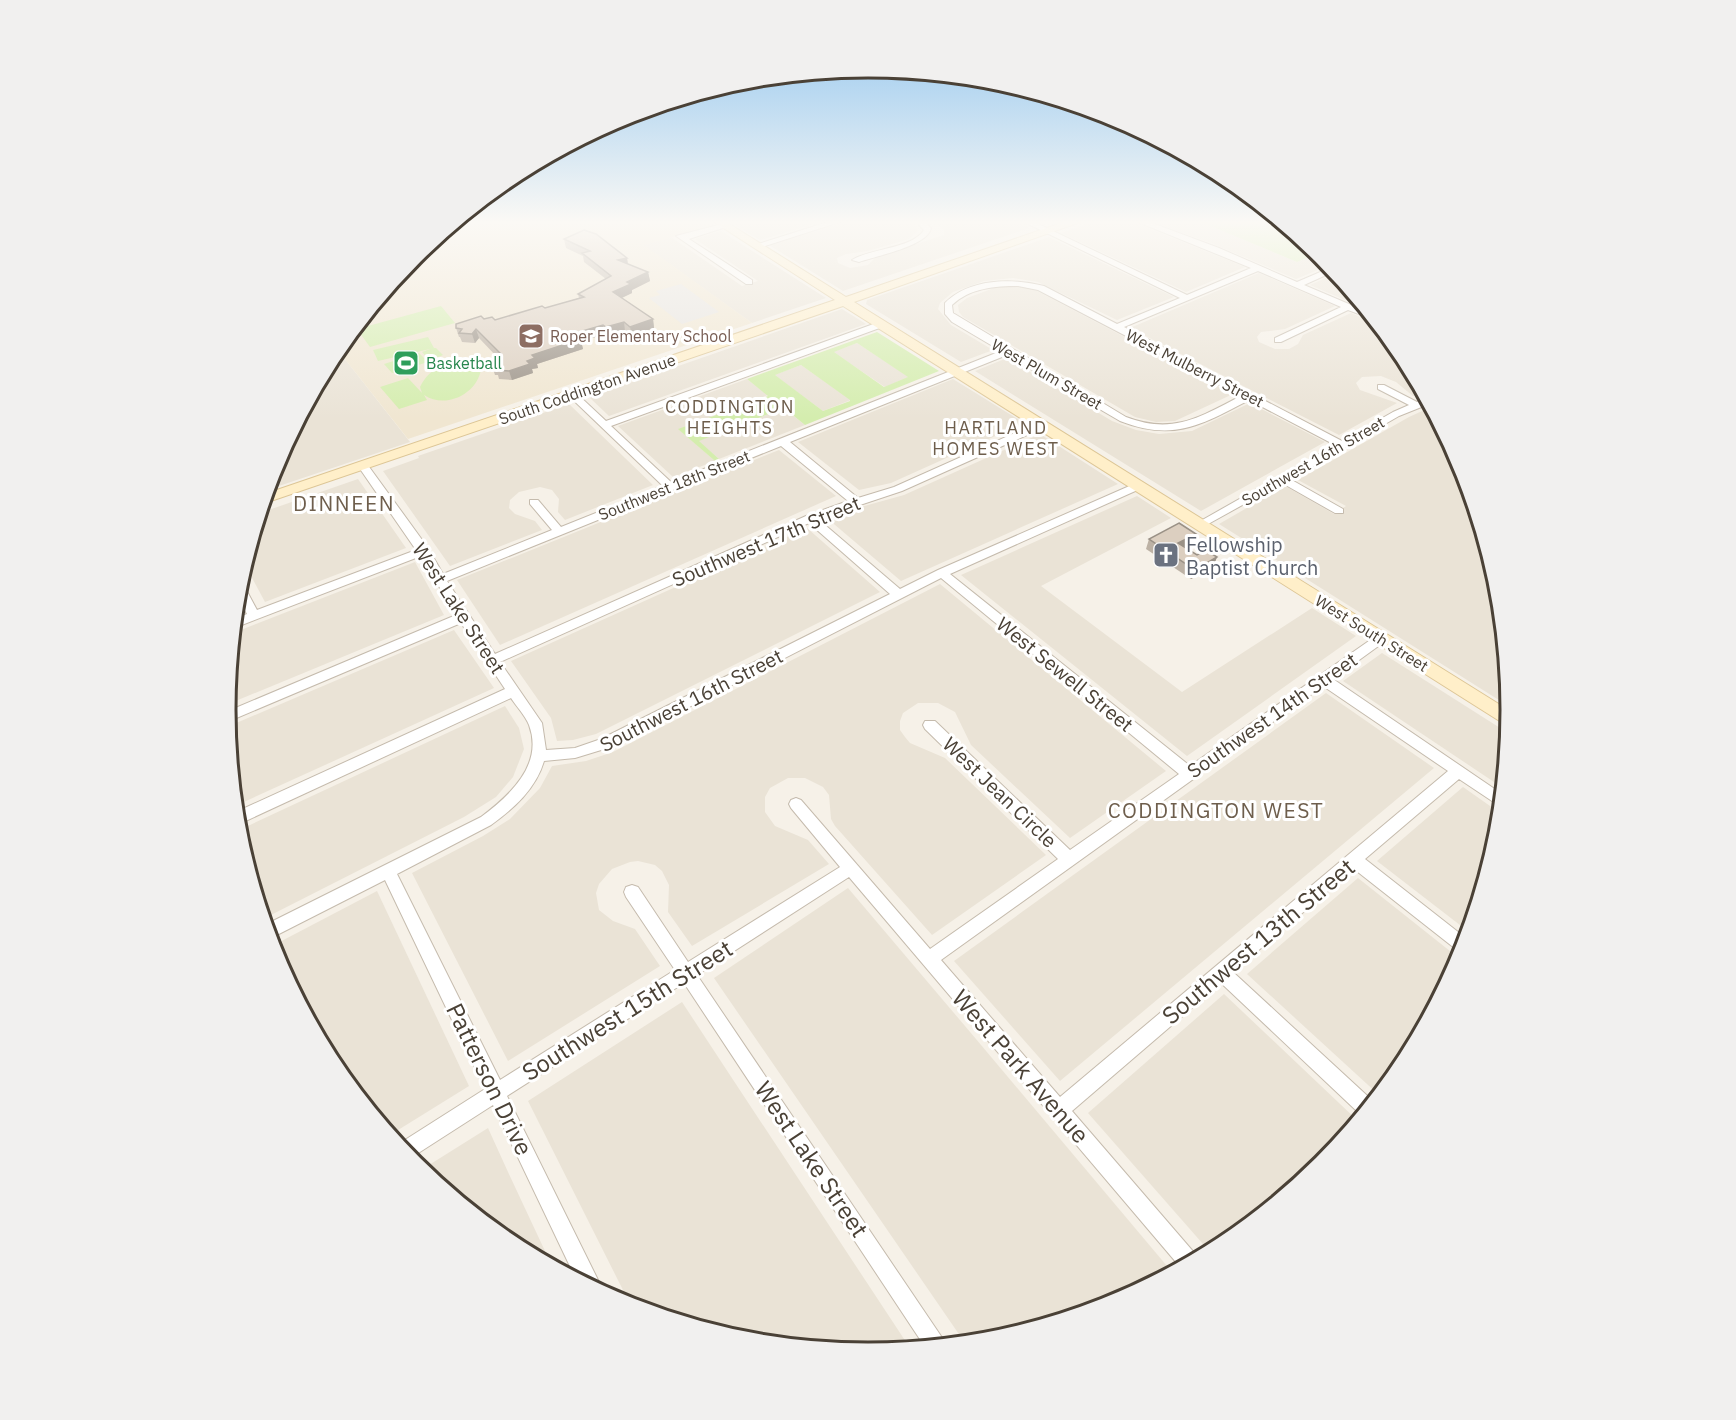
<svg xmlns="http://www.w3.org/2000/svg" width="1736" height="1420" font-family="'IBM Plex Sans',sans-serif">
<rect width="100%" height="100%" fill="#f6f1e8"/>
<!-- residential -->
<g fill="#eae3d6">
<polygon points="727,220 808,220 814,224 760,240"/>
<polygon points="854,220 909,220 918,230 909,239 868,251 846,254 837,258 838,263 850,268 868,265 876,257 944,235 944,229 929,220 1015,220 1029,228 843,291 769,245"/>
<polygon points="1098,220 1128,220 1245,267 1186,292 1061,233"/>
<polygon points="1147,220 1196,220 1297,262 1319,253 1330,265 1296,279 1211,243"/>
<polygon points="721,231 826,298 752,323 643,245 671,237 742,286 758,281 695,239"/>
<polygon points="1049,237 1174,297 1117,320 1038,282 1013,278 984,281 953,292 940,303 938,309 951,325 993,350 961,362 866,304 867,300"/>
<polygon points="1259,273 1335,306 1285,329 1261,332 1257,337 1259,342 1275,349 1289,349 1298,344 1303,335 1351,313 1379,325 1402,353 1423,393 1413,396 1396,382 1381,376 1362,377 1356,383 1360,390 1397,403 1339,435 1130,328"/>
<polygon points="1337,273 1366,309 1310,285"/>
<polygon points="1008,286 1026,287 1037,291 1233,394 1175,421 1156,422 1135,417 963,317 959,312 958,305 967,298 994,288"/>
<polygon points="842,309 866,324 609,416 589,397"/>
<polygon points="857,343 909,377 885,387 833,352"/>
<polygon points="337,349 410,442 267,490 275,464"/>
<polygon points="1007,358 1112,421 1136,430 1159,434 1192,431 1250,403 1325,442 1201,511 975,371"/>
<polygon points="801,365 851,400 823,411 774,375"/>
<polygon points="747,379 768,395 679,429 715,461 673,477 618,426"/>
<polygon points="953,379 1024,423 891,483 859,490 798,442"/>
<polygon points="569,404 653,485 565,520 558,512 559,499 552,490 540,487 519,492 510,500 509,508 515,514 535,521 542,530 450,566 383,471 419,458 418,456"/>
<polygon points="1431,407 1462,464 1498,585 1510,707 1219,524 1285,486 1334,514 1346,506 1298,480 1409,417"/>
<polygon points="784,408 805,425 719,459 698,441"/>
<polygon points="1040,434 1118,484 901,581 828,519 850,510 904,495"/>
<polygon points="779,450 836,496 500,645 457,580"/>
<polygon points="358,479 406,548 265,602 244,563 260,513"/>
<polygon points="1137,496 1171,518 1041,586 1182,692 1312,608 1356,636 1187,756 961,575"/>
<polygon points="807,528 880,592 596,734 573,740 557,741 551,718 511,661"/>
<polygon points="415,562 444,615 226,705 233,633"/>
<polygon points="940,584 1166,771 1070,838 971,745 955,712 938,703 918,703 903,713 900,721 900,730 905,737 910,743 945,758 1046,855 932,935 835,826 831,819 829,795 823,787 805,778 788,778 770,788 765,797 765,812 775,826 808,840 829,864 692,946 668,912 669,885 662,871 655,865 638,861 630,862 612,869 599,884 596,893 599,910 613,921 635,929 660,966 508,1061 412,873 483,836 510,819 540,788 552,766 586,761 613,752"/>
<polygon points="454,630 494,688 235,806 227,727"/>
<polygon points="1382,653 1508,733 1503,788 1343,681"/>
<polygon points="1326,693 1434,768 1060,1081 954,961"/>
<polygon points="505,706 519,728 524,749 513,777 496,797 464,817 263,919 237,831"/>
<polygon points="1463,787 1500,813 1498,836 1469,932 1377,861"/>
<polygon points="1358,878 1460,959 1402,1067 1379,1095 1247,974"/>
<polygon points="848,888 976,1039 1172,1272 1114,1304 993,1340 965,1343 714,978"/>
<polygon points="377,891 469,1086 390,1135 334,1067 272,946"/>
<polygon points="1224,994 1358,1121 1322,1165 1225,1244 1210,1252 1088,1113"/>
<polygon points="682,1002 724,1066 910,1348 868,1352 742,1340 631,1306 528,1101"/>
<polygon points="488,1128 508,1172 552,1266 511,1244 421,1170"/>
</g>
<!-- education -->
<polygon fill="#f0e6d1" points="457,220 704,220 712,226 644,245 752,323 408,439 337,349 414,255"/>
<!-- green -->
<g fill="#d4edae" fill-rule="evenodd">
<polygon points="1196,220 1279,220 1319,253 1297,262"/>
<polygon points="441,306 455,323 370,347 357,329"/>
<path d="M877,332l62,39 -134,54 -21,-17 -85,33 20,18 -4,2 -37,-32 90,-33 -21,-17zM857,343l51,34 -24,10 -50,-35zM801,365l49,35v1l-27,10 -48,-36z"/>
<polygon points="428,337 434,348 436,348 443,355 430,361 422,352 430,349 378,361 373,350"/>
<polygon points="419,353 428,362 392,373 384,364"/>
<path d="M443,367c14,0 24,6 38,3 -5,25 -36,39 -57,25l3,5 -28,9 -19,-22 28,-9 14,15 -2,-6c5,-10 12,-18 23,-20z"/>
</g>
<!-- parking -->
<polygon fill="#e7e4e0" points="681,284 719,312 682,324 649,298 660,295 656,291"/>
<g fill="none" stroke-linecap="round" stroke-linejoin="round">
<!-- street casing -->
<g stroke="#c5bbad" stroke-width="2">
<g id="street">
<polygon points="834,220 846,220 759,248 752,246"/>
<path d="M914,220h8l9,8c-3,18 -55,28 -72,34l-7,-2c19,-12 60,-11 72,-30z"/>
<path d="M1020,220h10l157,75 64,-27 -118,-48h11l75,28 78,34 35,-15 3,4 -31,14 66,28 5,7 -27,-10 -67,32h-6v-4l66,-31 -83,-36 -134,56 218,114 51,-29 16,-7 -31,-16v-4h6l33,17 10,-4 2,6 -30,12 -109,63 53,30v4h-8l-53,-30 -81,45 -4,-1v-4l138,-78 -86,-45c-48,25 -75,42 -129,21l-113,-66 -217,87 68,56 36,-11 143,-64h8v4l-143,64 -84,28 82,70 38,-19 196,-86h8v4l-192,86 240,192 186,-130h8l2,3 -2,3 -51,37 169,115 -1,13 -42,-28 -94,80 102,80 -5,15 -108,-85 -121,103 141,130 -12,14 -141,-133 -149,128 125,145 1,2 -17,10 -332,-391 -152,98 250,370 -22,2 -241,-364 -177,113 91,184 3,7 -1,5 -24,-13 -83,-174 -84,54 -12,-14 88,-56 -100,-209 -116,59 -4,-14 216,-108c28,-21 63,-52 48,-92 -4,-10 -13,-19 -18,-27l-274,127 -1,-13 269,-123 -44,-66 -234,99 -1,-10 230,-97 -35,-59 -187,72v-9l13,-5 -10,-19 2,-14 3,1 15,28 159,-60 -58,-84 5,-3 4,1 61,84 15,26 109,-44 -22,-26v-4h8l23,27 102,-41 -94,-90v-4h6l31,29 273,-99h6v4l-274,100 60,56 330,-131 -49,-29 -7,-8v-11c25,-25 67,-25 99,-17l73,38 63,-26zM1018,286l20,4 203,106c-41,21 -68,39 -115,21l-173,-104 -1,-8c18,-17 43,-19 66,-19zM781,446l67,55 -42,15 -311,138 -48,-73zM809,523l81,71 -289,145 -26,9 -29,2 -4,-27 -42,-61zM941,578l238,196 -109,76 -135,-129h-10l-2,4 2,4 133,130 -128,90 -129,-149 -5,-2 -5,2 -2,4 2,4 49,59 -152,95 -50,-75 -6,-2 -6,2 -2,5 2,5 49,73 -175,110 -103,-206 94,-49c22,-16 45,-36 53,-64l31,-3 36,-11zM1323,686l125,85 -388,326 -119,-137z"/>
<polygon points="722,224 729,226 689,239 752,280 752,284 746,284 676,236"/>
</g>
</g>
<!-- secondary casing -->
<g stroke="#ddc696" stroke-width="2">
<polygon id="secondary" points="711,220 723,220 846,297 1070,220 1086,220 854,302 1510,711 1509,727 843,306 262,504 265,494 835,300"/>
</g>
<!-- street -->
<use href="#street" fill="#fff" fill-rule="evenodd"/>
<!-- secondary -->
<use href="#secondary" fill="#ffefc9" fill-rule="evenodd"/>
</g>
<!-- wall -->
<g fill="#bdb2a5">
<polygon points="564,239 627,258 628,264 648,272 650,281 632,290 632,293 622,298 653,319 654,328 632,336 625,331 608,336 605,334 586,340 587,343 582,345 583,349 537,364 538,368 532,369 533,373 512,380 499,379 498,375 495,375 492,366 498,358 479,338 475,343 462,342 460,337 459,337 456,328 484,319 495,320 545,308 579,298 578,294 606,279 584,262 583,256 566,248"/>
<polygon points="1196,534 1192,544 1185,548 1197,555 1217,557 1213,567 1191,579 1146,549 1149,539"/>
</g>
<!-- shaded-wall -->
<g fill="#9a9186">
<polygon points="627,258 628,266 618,260"/>
<polygon points="648,272 650,281 632,290 632,293 615,301 613,292 627,282"/>
<polygon points="653,319 654,328 632,336 630,327"/>
<polygon points="624,322 625,331 608,336 606,327"/>
<polygon points="603,325 605,334 586,340 587,343 582,345 583,349 537,364 538,368 532,369 533,373 512,380 509,371 527,361 532,355 578,336 582,331"/>
<polygon points="476,329 479,338 475,343 472,334"/>
<polygon points="1196,534 1192,544 1175,553 1178,543"/>
<polygon points="1217,557 1213,567 1191,579 1195,570"/>
</g>
<!-- building -->
<g fill="#dccfc0" stroke="#9a9186" stroke-width="1.5">
<polygon points="584,230 596,234 627,258 618,260 648,272 627,282 631,284 613,292 653,319 630,327 624,322 606,327 603,325 582,331 585,334 578,336 581,339 532,355 535,358 527,361 530,364 509,371 496,370 499,366 492,366 501,354 476,329 472,334 459,333 462,329 456,328 456,324 481,316 484,319 492,317 495,320 542,306 545,308 584,297 578,294 611,276 582,253 590,251 564,239"/>
<polygon points="1179,523 1196,534 1178,543 1197,555 1206,550 1217,557 1195,570 1149,539"/>
</g>
<!-- sky -->
<linearGradient id="sky" x2="0" y2="1"><stop stop-color="#8bc2ee"/><stop offset="0.53" stop-color="#fbf9f5"/><stop offset="1" stop-color="#fbf9f5" stop-opacity="0"/></linearGradient>
<rect width="1736" height="419" fill="url(#sky)"/>
<!-- icons -->
<defs>
<g id="school-square" transform="scale(1.35)"><rect x="-9" y="-9" width="18" height="18" rx="4" fill="#8d6e63" stroke="#fff"/><path d="M0-5L7-2L0 1L-7-2ZM-4 1L0 2.5L4 1V4Q0 6-4 4Z" fill="#fff"/></g>
<g id="stadium-square" transform="scale(1.35)"><rect x="-9" y="-9" width="18" height="18" rx="4" fill="#2e9e5b" stroke="#fff"/><path d="M0-5a6.5 5 0 1 0 0 10a6.5 5 0 1 0 0-10ZM-3.5-1.8h7v3.6h-7Z" fill="#fff"/></g>
<g id="church-square" transform="scale(1.35)"><rect x="-9" y="-9" width="18" height="18" rx="4" fill="#6b7280" stroke="#fff"/><path d="M-1.2-6h2.4v3.5h3.3v2.4h-3.3V6h-2.4V-.1h-3.3v-2.4h3.3Z" fill="#fff"/></g>
</defs>
<g fill-rule="evenodd">
<use href="#school-square" x="531" y="336"/>
<use href="#stadium-square" x="406" y="363"/>
<use href="#church-square" x="1166" y="555"/>
</g>
<g text-anchor="middle" dominant-baseline="central" stroke-width="6" stroke-linejoin="round" paint-order="stroke">
<!-- far-education labels -->
<g font-size="16" fill="#785e54" stroke="#fff" text-anchor="start">
<text x="550" y="336">Roper Elementary School</text>
</g>
<!-- far-leisure labels -->
<g font-size="16" fill="#27864d" stroke="#fff" text-anchor="start">
<text x="426" y="363">Basketball</text>
</g>
<!-- far-street labels -->
<g font-size="16" fill="#4a4136" stroke="#fff">
<text transform="translate(1195 368) rotate(27)">West Mulberry Street</text>
<text transform="translate(1047 374) rotate(30)">West Plum Street</text>
<text transform="translate(587 389) rotate(-19)">South Coddington Avenue</text>
<text transform="translate(1313 461) rotate(-30)">Southwest 16th Street</text>
<text transform="translate(674 485) rotate(-22)">Southwest 18th Street</text>
<text transform="translate(1372 633) rotate(32)">West South Street</text>
</g>
<!-- far-neighbourhood labels -->
<g font-size="18" letter-spacing="1.5" fill="#6e5e4c" stroke="#fff">
<text x="730" y="406">CODDINGTON<tspan x="730" dy="21">HEIGHTS</tspan></text>
<text x="996" y="427">HARTLAND<tspan x="996" dy="21">HOMES WEST</tspan></text>
</g>
<!-- street labels -->
<g font-size="20" fill="#4a4136" stroke="#fff">
<text transform="translate(766 541) rotate(-23)">Southwest 17th Street</text>
<text transform="translate(459 608) rotate(57)">West Lake Street</text>
<text transform="translate(1065 674) rotate(39)">West Sewell Street</text>
<text transform="translate(691 700) rotate(-27)">Southwest 16th Street</text>
<text transform="translate(1272 715) rotate(-35)">Southwest 14th Street</text>
<text transform="translate(1000 792) rotate(44)">West Jean Circle</text>
</g>
<!-- worship labels -->
<g font-size="20" fill="#5b616d" stroke="#fff" text-anchor="start">
<text x="1186" y="544">Fellowship<tspan x="1186" dy="23">Baptist Church</tspan></text>
</g>
<!-- neighbourhood labels -->
<g font-size="21" letter-spacing="1.5" fill="#6e5e4c" stroke="#fff">
<text x="344" y="503">DINNEEN</text>
<text x="1216" y="810">CODDINGTON WEST</text>
</g>
<!-- near-street labels -->
<g font-size="24" fill="#4a4136" stroke="#fff">
<text transform="translate(1258 941) rotate(-40)">Southwest 13th Street</text>
<text transform="translate(627 1010) rotate(-32)">Southwest 15th Street</text>
<text transform="translate(1021 1066) rotate(49)">West Park Avenue</text>
<text transform="translate(490 1079) rotate(64)">Patterson Drive</text>
<text transform="translate(812 1159) rotate(56)">West Lake Street</text>
</g>
</g>
<!-- crop -->
<path d="M0 0H1736V1420H0ZM236 710a632 632 0 1 1 1264 0a632 632 0 1 1-1264 0Z" fill="#f1f0ef" fill-rule="evenodd"/>
<path fill="none" stroke="#4a4136" stroke-width="3" d="M236 710a632 632 0 1 1 1264 0a632 632 0 1 1-1264 0Z"/>
</svg>
